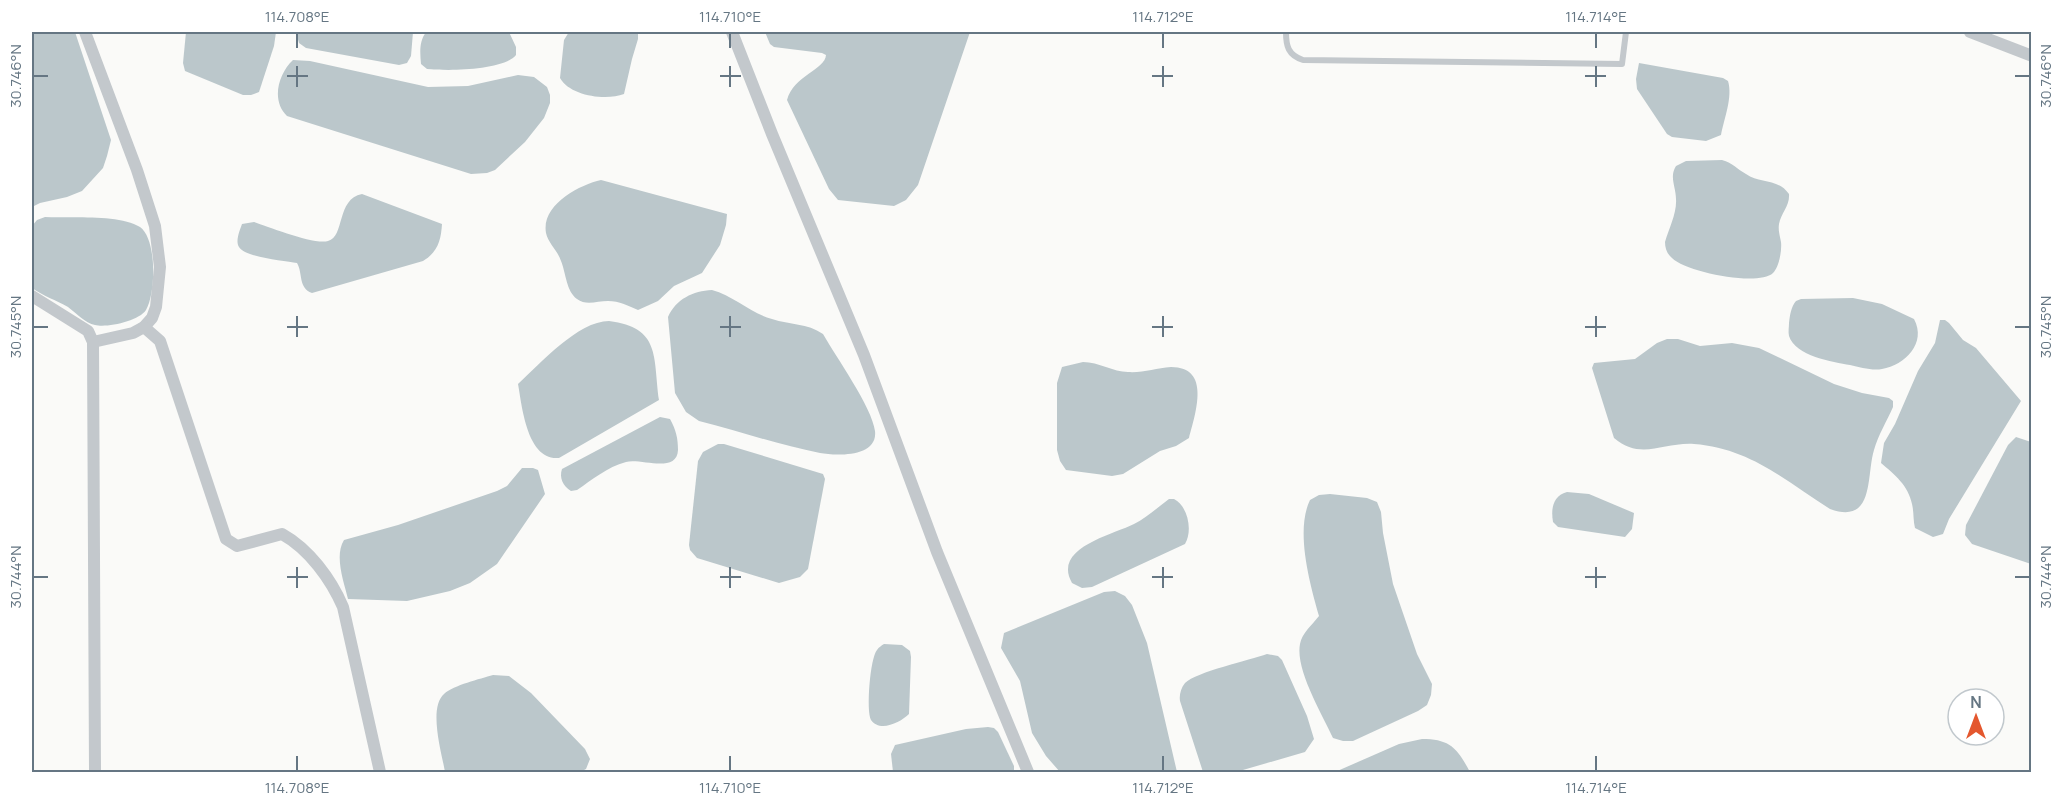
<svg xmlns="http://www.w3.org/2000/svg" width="2063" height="804" font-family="Manrope,sans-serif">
<rect width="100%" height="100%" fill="#fafaf8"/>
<!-- water -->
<g fill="#bbc7cb">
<polygon points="32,32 75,32 111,140 107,156 103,168 82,191 67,197 40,203 32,207"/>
<polygon points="186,32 276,32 274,46 259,92 251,95 243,95 185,71 183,63"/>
<polygon points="296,32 413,32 411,56 407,63 399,65 306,48 299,43"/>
<path d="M426,32h83l7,15v8c-13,16 -69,16 -89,14l-6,-5c-1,-12 -2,-22 5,-32z"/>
<path d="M569,32h69v7l-6,20 -8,35c-18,7 -54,2 -64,-16l4,-38z"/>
<path d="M765,32h205l-52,153 -12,15 -12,6 -56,-6 -9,-11 -42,-89c7,-25 38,-30 39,-45l-4,-2 -48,-6 -4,-3z"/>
<path d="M293,60l17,1 118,26 40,-1 50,-11 16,2 13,10 3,8v8l-6,15 -19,24 -30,28 -8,3 -16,1 -184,-58c-16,-15 -9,-42 6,-56z"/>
<path d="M1639,63l84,15 5,3c5,16 -4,38 -7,54l-15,6 -34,-4 -5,-3 -30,-45 -1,-10z"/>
<path d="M1722,160c11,3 15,9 24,14 14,10 32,4 43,20 1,12 -8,19 -10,30 -1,7 1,12 2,18 1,9 -2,25 -8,31 -15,14 -87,-1 -101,-15 -5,-4 -7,-10 -7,-16 4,-14 12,-29 11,-43 0,-12 -7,-22 0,-33l10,-5z"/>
<path d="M601,180l126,34 -1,11 -6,20 -18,28 -28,13 -16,15 -20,9c-9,-4 -19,-9 -30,-9 -11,0 -22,5 -31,-2 -11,-8 -11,-26 -16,-38 -3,-10 -13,-18 -15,-28 -5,-28 33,-48 55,-53z"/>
<path d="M362,194l80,30c-1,16 -4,28 -19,37l-111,32c-14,-5 -9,-20 -15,-30 -12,-2 -53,-6 -58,-16 -4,-6 1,-17 3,-23l12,-2c15,5 60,23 74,19 17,-4 8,-42 34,-47z"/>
<path d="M45,217c26,1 74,-3 95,10 17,12 16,66 6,83 -7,11 -39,18 -51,15 -10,-2 -19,-12 -27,-18 -12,-7 -25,-11 -36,-19v-62l5,-6z"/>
<path d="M712,290c22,6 38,23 60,29 18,6 35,4 51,15 13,23 49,73 52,97 3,26 -38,25 -55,22 -41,-8 -81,-22 -121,-32l-13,-9 -11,-19 -7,-76c8,-18 25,-26 44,-27z"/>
<path d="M1853,298l29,6 32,15c13,24 -9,46 -32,50 -10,2 -22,-2 -32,-4 -17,-3 -55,-9 -61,-29 -1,-4 0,-9 0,-13 1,-8 2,-16 7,-22l5,-2z"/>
<path d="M1940,320h5l4,3 14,17 13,8 45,53 -72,118 -6,15 -10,3 -18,-9c-2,-8 -1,-16 -3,-24 -4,-19 -17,-29 -31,-41l3,-20 11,-19 23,-53 17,-28z"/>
<path d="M609,321c52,7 44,35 50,79l-100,58c-32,3 -37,-52 -41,-74 22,-20 60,-63 91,-63z"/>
<path d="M1667,339h11l22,7 32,-3 27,5 75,36 28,9 27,5 4,3v6c-6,14 -15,28 -19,43 -8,26 1,75 -44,59 -45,-29 -81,-61 -136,-65 -31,-2 -53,17 -80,-6l-22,-70 2,-5 41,-4 22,-16z"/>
<path d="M1083,362c16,0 30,10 45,10 15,1 28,-4 43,-5 40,0 25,45 18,71l-13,8 -16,5 -37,23 -11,2 -46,-6 -6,-9 -3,-11v-67l5,-16z"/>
<path d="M660,417l10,2c6,11 8,19 8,31 -1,24 -37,8 -52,12 -19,5 -34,18 -49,28l-6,1c-8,-5 -12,-13 -9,-22z"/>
<polygon points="2016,437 2031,442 2031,564 1972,544 1965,535 1966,525 2008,445"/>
<polygon points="718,444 724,444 823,474 825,479 808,569 800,577 779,583 697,558 690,550 689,545 698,461 703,452"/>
<path d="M522,468h11l5,2 7,24 -48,70 -27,19 -20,8 -43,10 -59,-2c-4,-17 -14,-43 -4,-59l54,-15 99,-34 10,-5z"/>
<path d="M1567,492l22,2 45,19 -2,16 -7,8 -67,-10 -5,-5c-2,-12 -1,-26 14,-30z"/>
<path d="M1330,494l37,4 10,4 4,10 2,21 10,51 24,70 15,30 -1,11 -4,10 -9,6 -65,30h-10l-10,-3c-11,-24 -38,-69 -33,-94 2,-11 12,-19 19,-28 -9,-32 -24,-85 -9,-116l9,-5z"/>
<path d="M1169,499h5c14,7 19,32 11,45l-93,43 -10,1 -10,-5c-20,-35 40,-48 62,-59 12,-6 23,-16 35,-25z"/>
<polygon points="1115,591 1125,596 1132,605 1147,643 1177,772 1060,772 1046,756 1032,733 1020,681 1001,648 1004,633 1104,592"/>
<path d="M884,644l18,1 8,6 1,6 -2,57c-8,8 -29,19 -38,6 -5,-9 -1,-62 6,-70 2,-3 4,-4 7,-6z"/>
<path d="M1267,654l11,2 4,4 25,56 7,23 -9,13 -69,20h-33l-23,-71c-1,-6 1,-13 5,-18 11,-11 65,-23 82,-29z"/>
<path d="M493,675l16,1 22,17 54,56 5,10 -4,10 -6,3h-135c-3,-18 -17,-64 -1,-78 10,-9 36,-15 49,-19z"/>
<polygon points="988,727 994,728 998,732 1014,766 1014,772 893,772 891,754 895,745 966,729"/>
<path d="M1422,739c28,0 35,9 48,33h-135l64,-28z"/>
</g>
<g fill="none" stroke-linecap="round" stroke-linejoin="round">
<!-- service -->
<path stroke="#c3c8cc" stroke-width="6" d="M1286,32c0,14 2,23 17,28l319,4 4,-32"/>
<!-- minor -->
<g stroke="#c3c8cc" stroke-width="12">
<polyline points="85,32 137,170 155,226 160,267 156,307 152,318 144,327 133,333 93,342"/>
<polyline points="732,32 772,134 864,355 937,552 1028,772"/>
<polyline points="1970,32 2032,56"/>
<polyline points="32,296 88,331 93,342 95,772"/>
<path d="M144,327l16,14 66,198 11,7 45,-12c27,15 49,45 61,73l37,165"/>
</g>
</g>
<!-- ticks -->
<path fill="none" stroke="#657683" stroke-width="2" d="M297,33v15M730,33v15M1163,33v15M1596,33v15M297,66v21M730,66v21M1163,66v21M1596,66v21M33,76h15M287,76h21M720,76h21M1152,76h21M1585,76h21M2015,76h15M297,316v21M730,316v21M1163,316v21M1596,316v21M33,327h15M287,327h21M720,327h21M1152,327h21M1585,327h21M2015,327h15M297,567v21M730,567v21M1163,567v21M1596,567v21M33,577h15M287,577h21M720,577h21M1152,577h21M1585,577h21M2015,577h15M297,756v15M730,756v15M1163,756v15M1596,756v15"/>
<!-- border -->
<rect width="2063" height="804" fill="none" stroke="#ffffff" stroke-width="66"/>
<!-- north arrow -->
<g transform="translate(1976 717)"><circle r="28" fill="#ffffff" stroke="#c1c8cd" stroke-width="1.5"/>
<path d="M0-4.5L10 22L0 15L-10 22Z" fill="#e4572e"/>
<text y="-9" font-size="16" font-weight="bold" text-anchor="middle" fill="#657683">N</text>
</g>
<rect x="33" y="33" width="1997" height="738" fill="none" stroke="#657683" stroke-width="2"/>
<g font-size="15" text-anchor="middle" fill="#657683">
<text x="297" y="22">114.708°E</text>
<text x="730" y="22">114.710°E</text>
<text x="1163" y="22">114.712°E</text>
<text x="1596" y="22">114.714°E</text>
<text transform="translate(16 76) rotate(-90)" y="5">30.746°N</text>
<text transform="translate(2046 76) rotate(-90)" y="5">30.746°N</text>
<text transform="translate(16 327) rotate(-90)" y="5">30.745°N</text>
<text transform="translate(2046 327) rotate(-90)" y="5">30.745°N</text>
<text transform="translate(16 577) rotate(-90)" y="5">30.744°N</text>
<text transform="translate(2046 577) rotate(-90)" y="5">30.744°N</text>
<text x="297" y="793">114.708°E</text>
<text x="730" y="793">114.710°E</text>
<text x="1163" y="793">114.712°E</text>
<text x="1596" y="793">114.714°E</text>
</g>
</svg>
